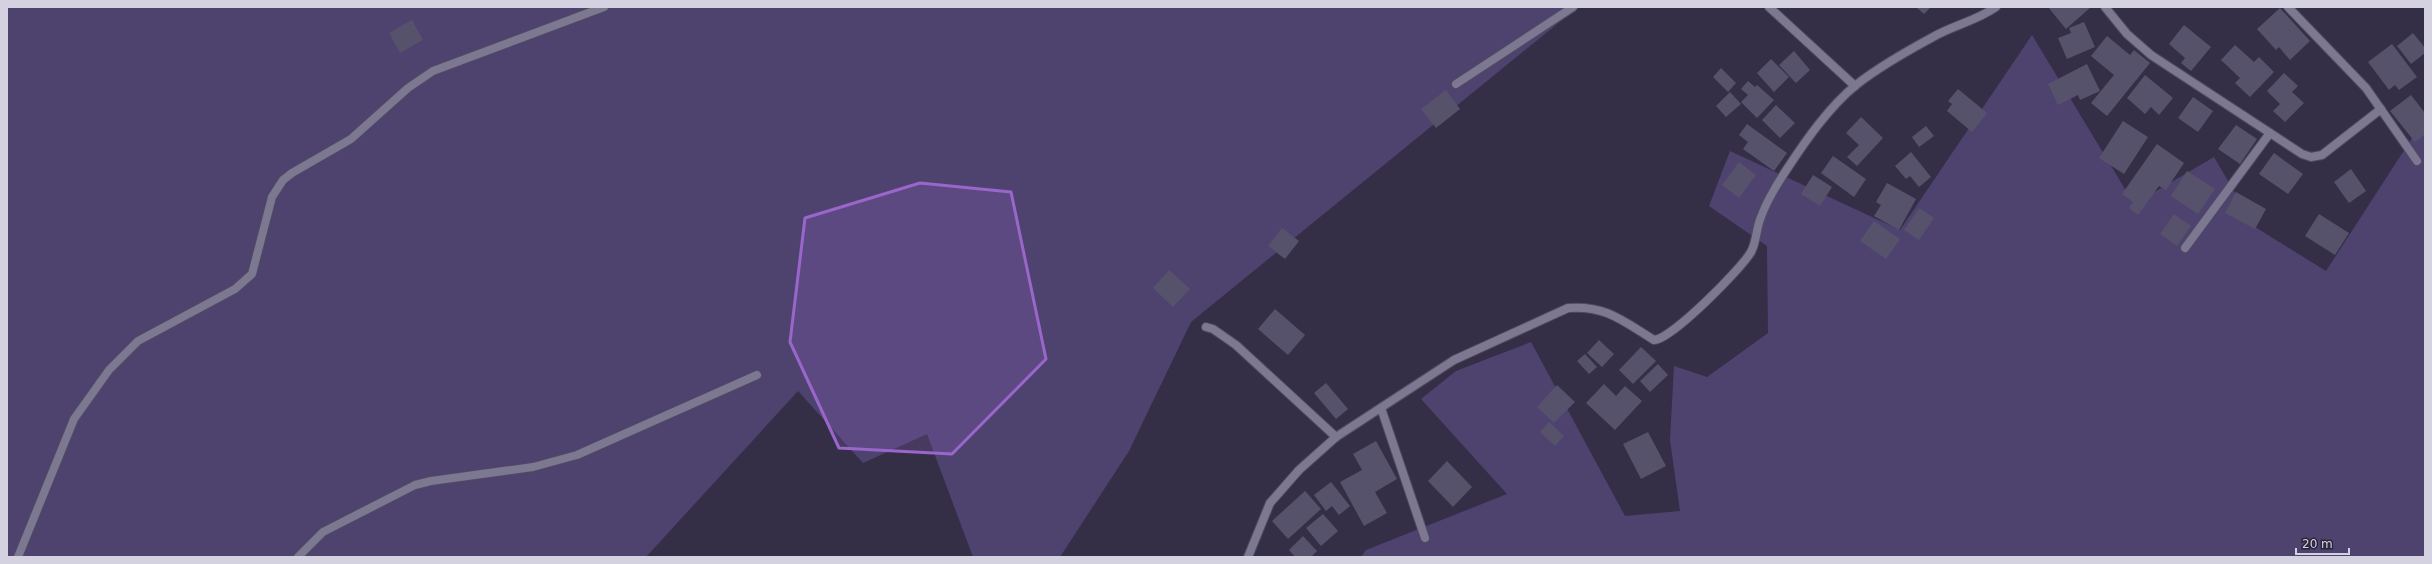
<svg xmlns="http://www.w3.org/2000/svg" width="2432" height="564" font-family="'DejaVu Sans',sans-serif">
<rect width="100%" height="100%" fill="#342f46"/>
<!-- green -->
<g fill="#4e436f">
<polygon points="7,7 1578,7 1191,322 1129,451 1060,557 973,557 927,434 863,463 798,391 646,557 7,557"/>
<polygon points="2032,35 2134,204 2214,157 2255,227 2326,271 2425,118 2425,557 1361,557 1366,550 1507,494 1421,399 1456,371 1531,342 1625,516 1680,511 1670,440 1674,366 1707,377 1768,333 1767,246 1709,206 1730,151 1900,230"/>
</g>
<!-- building -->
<g fill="#57526b">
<polygon points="1916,7 1931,7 1924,14"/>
<polygon points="2048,7 2091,7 2066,29"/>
<polygon points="2280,8 2310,41 2290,60 2279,47 2276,50 2257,29"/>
<polygon points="412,20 423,40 400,53 389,33"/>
<polygon points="2084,22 2095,47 2067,59 2058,38 2071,33 2069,28"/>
<polygon points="2184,25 2211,47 2191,71 2181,63 2185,58 2169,44"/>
<polygon points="2413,33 2425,48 2425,53 2411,64 2397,46"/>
<polygon points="2107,36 2130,55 2134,50 2150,63 2107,116 2091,103 2114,75 2091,56"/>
<polygon points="2392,44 2417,77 2399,90 2395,85 2389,90 2368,62"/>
<polygon points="2235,45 2254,62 2259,57 2274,72 2250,97 2235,83 2240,78 2221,60"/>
<polygon points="1794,51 1810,70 1796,83 1779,65"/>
<polygon points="1771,59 1789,77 1774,92 1757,73"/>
<polygon points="2087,64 2100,91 2080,100 2078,95 2058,105 2048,84"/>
<polygon points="1721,68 1736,83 1728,92 1713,77"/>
<polygon points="2284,73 2298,86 2292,92 2304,103 2285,122 2273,111 2280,104 2267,91"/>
<polygon points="2145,75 2173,98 2159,115 2151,107 2145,114 2127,98"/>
<polygon points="1748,81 1755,87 1757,85 1774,100 1757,118 1741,102 1748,95 1741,89"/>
<polygon points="1958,89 1987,113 1972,132 1947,111 1952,104 1948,101"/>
<polygon points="1446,90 1460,109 1436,128 1421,109"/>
<polygon points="1730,92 1741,104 1726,117 1716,106"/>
<polygon points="2411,95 2425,113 2425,134 2415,142 2390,111"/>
<polygon points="2193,97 2213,111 2198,132 2178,118"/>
<polygon points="1776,105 1795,123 1780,138 1762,120"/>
<polygon points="1861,117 1883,138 1857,166 1847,157 1859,145 1846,133"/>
<polygon points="2123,121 2148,137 2124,174 2099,158"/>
<polygon points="1747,124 1787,153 1774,171 1743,149 1748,142 1739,135"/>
<polygon points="2236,125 2257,139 2240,164 2218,149"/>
<polygon points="1926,126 1934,136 1919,147 1912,137"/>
<polygon points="2157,144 2184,163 2166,190 2159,186 2138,215 2129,208 2133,202 2122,194"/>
<polygon points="1911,152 1931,177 1919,187 1910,176 1906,179 1895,166"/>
<polygon points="2274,153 2303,174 2288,194 2259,174"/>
<polygon points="1833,156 1866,179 1854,197 1821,173"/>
<polygon points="1739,162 1756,175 1739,198 1722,185"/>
<polygon points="2351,169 2366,191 2349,203 2334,182"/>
<polygon points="2187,171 2215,189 2198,214 2171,196"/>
<polygon points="1813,175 1832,187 1820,206 1801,194"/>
<polygon points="1887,183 1916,199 1899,230 1874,216 1881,205 1876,202"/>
<polygon points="2236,192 2266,209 2255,229 2225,213"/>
<polygon points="1919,208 1934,218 1919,240 1904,230"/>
<polygon points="2174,214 2191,226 2177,246 2160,234"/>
<polygon points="2319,214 2349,233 2335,255 2305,236"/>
<polygon points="1874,221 1900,239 1886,259 1860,241"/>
<polygon points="1282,228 1299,241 1285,259 1268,246"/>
<polygon points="1169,270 1190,289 1173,307 1153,288"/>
<polygon points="1275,309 1305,335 1288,355 1258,329"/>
<polygon points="1599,340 1614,354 1602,367 1587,353"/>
<polygon points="1641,347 1656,361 1633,384 1619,370"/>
<polygon points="1585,354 1597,367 1589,374 1577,361"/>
<polygon points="1658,364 1668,375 1650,392 1640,381"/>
<polygon points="1326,383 1348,409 1336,419 1314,393"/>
<polygon points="1604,384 1616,396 1625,386 1642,401 1615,430 1586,403"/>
<polygon points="1557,385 1575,402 1554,423 1537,407"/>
<polygon points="1549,422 1564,436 1555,446 1540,432"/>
<polygon points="1648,432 1666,466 1641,479 1623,444"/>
<polygon points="1376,441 1397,479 1375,492 1387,513 1364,526 1340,482 1362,470 1353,454"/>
<polygon points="1447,461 1472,487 1453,507 1428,481"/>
<polygon points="1331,482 1350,506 1339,515 1332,506 1326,511 1314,495"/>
<polygon points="1305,491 1321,509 1288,539 1272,521"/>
<polygon points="1323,514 1338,531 1321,546 1306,528"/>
<polygon points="1303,536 1317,551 1311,557 1295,557 1289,550"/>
</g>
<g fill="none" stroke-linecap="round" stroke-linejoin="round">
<!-- service casing -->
<g stroke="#504b5e" stroke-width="10">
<polyline id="service" points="1206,327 1213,329 1236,345 1336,437"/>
</g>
<!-- minor casing -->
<g stroke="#504b5e" stroke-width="10">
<g id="minor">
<polyline points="1769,7 1855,86"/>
<polyline points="2105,7 2127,34 2151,55 2302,154 2311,157 2322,155 2381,109"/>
<polyline points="2288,7 2366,88 2417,161"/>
<polyline points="1456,84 1573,7"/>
<polyline points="2185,248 2270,133"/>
<polyline points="1381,408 1425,538"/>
<polyline points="18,557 74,419 109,370 138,341 235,289 252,274 272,197 283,180 292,173 351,139 408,88 433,71 604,7"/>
<polyline points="298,557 323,532 415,485 431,481 533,467 577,455 757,375"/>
<path d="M1248,557l22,-54 29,-33 37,-33 118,-77 114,-52c38,-3 55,13 86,32 17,0 88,-72 97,-88 6,-11 5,-24 10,-35 6,-17 16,-33 26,-48 19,-29 42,-62 69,-84 24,-19 51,-34 77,-48 21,-12 43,-16 63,-30"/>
</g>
</g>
<!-- service -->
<use href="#service" stroke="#7d7892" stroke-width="8"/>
<!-- minor -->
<use href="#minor" stroke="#7d7892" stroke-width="8"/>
</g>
<!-- marked area -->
<path fill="#9a66cb" fill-opacity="0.2" stroke="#9a66cb" stroke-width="3" stroke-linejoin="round" d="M920,183l91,9 35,167 -94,95 -113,-6 -49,-106 15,-124z"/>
<!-- border -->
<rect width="2432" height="564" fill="none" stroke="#d4d2e0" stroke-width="16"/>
<!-- scale -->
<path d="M2296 548v6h53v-6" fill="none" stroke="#d4d2e0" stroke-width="2"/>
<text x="2302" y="548" font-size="12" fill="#d4d2e0" stroke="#2a253b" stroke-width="3" paint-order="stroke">20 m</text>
</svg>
